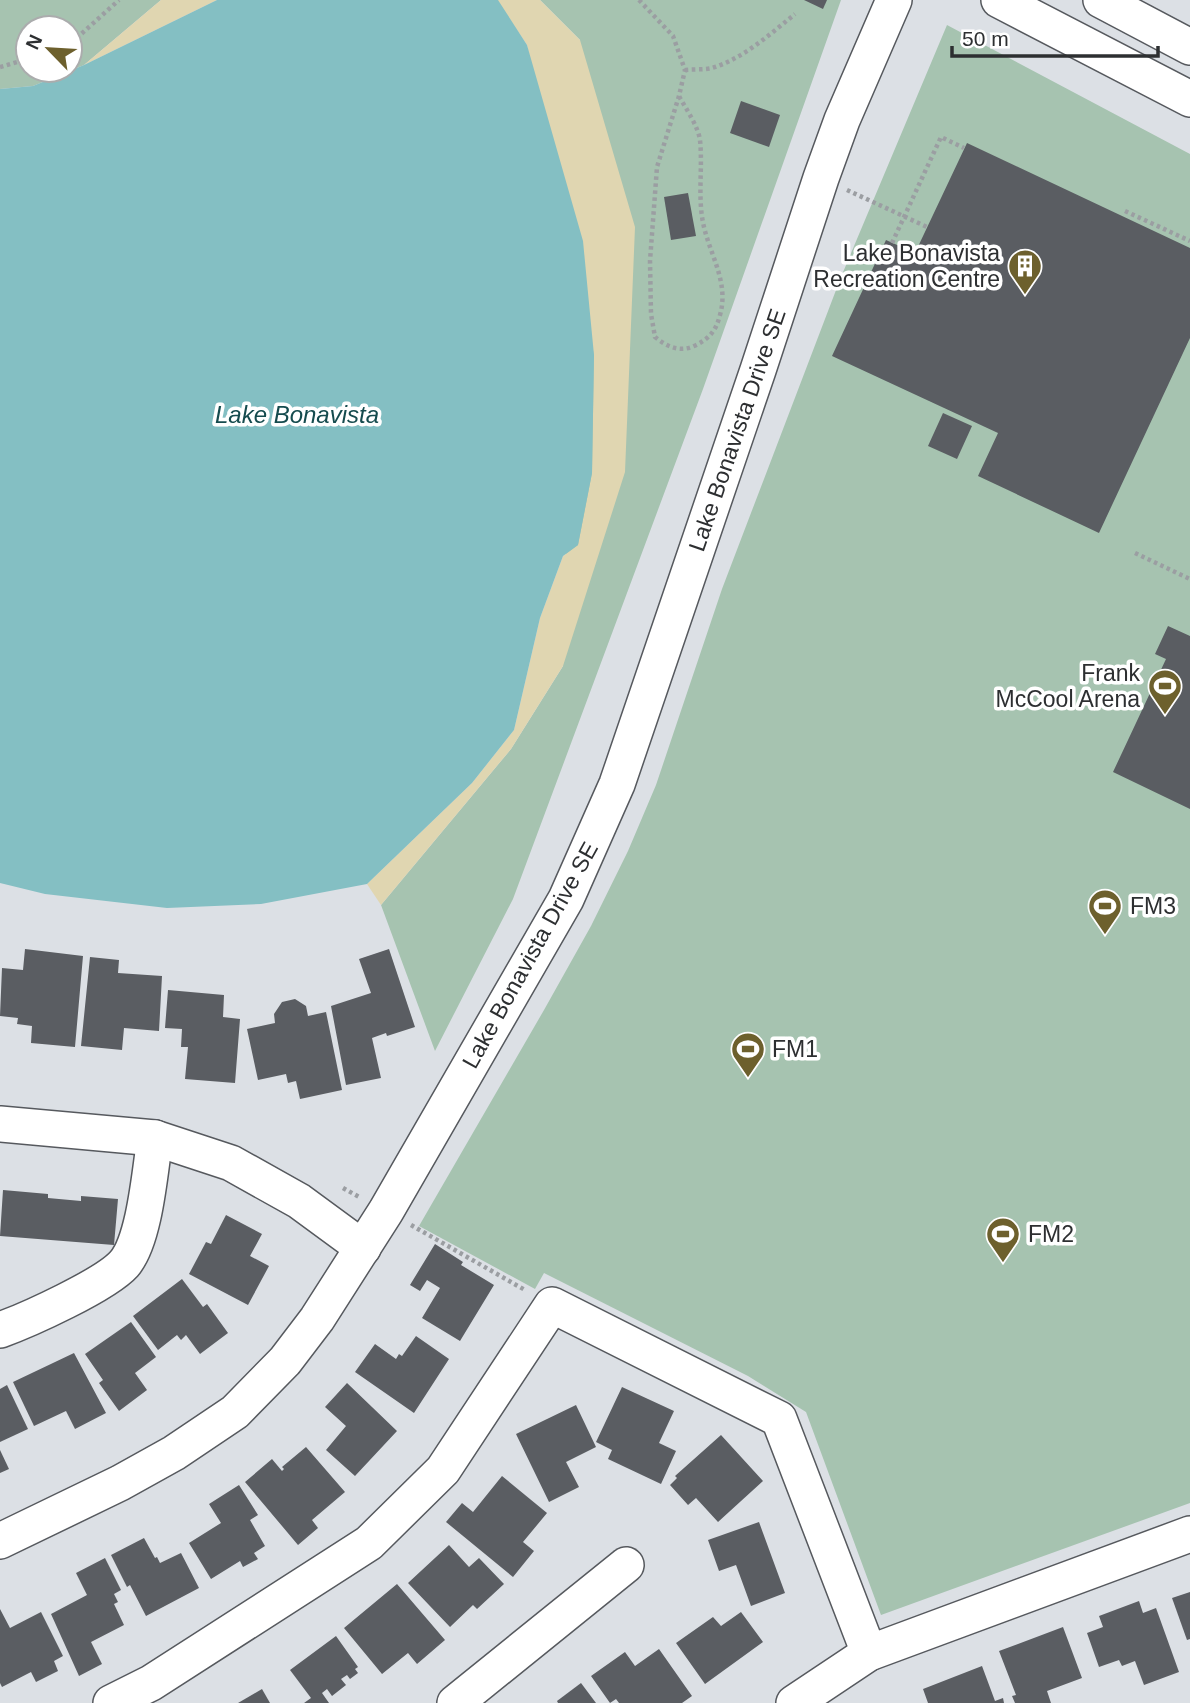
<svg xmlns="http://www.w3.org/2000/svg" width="1190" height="1703" font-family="Arial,sans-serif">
<rect width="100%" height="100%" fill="#dce0e5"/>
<!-- green -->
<g fill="#a6c3b0" fill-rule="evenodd">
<path d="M0,0h161l-77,65 -51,21 -33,3zM28,28h42v42h-42z"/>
<polygon points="540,0 841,0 703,389 513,899 435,1051 381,905 511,749 563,666 580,40"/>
<polygon points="947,25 1190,154 1190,1503 881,1615 806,1412 748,1376 544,1273 535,1289 419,1226 544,1010 591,926 628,851 656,785 722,589 841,277"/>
</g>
<!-- sand -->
<g fill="#e0d6b1">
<polygon points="161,0 217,0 84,65"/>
<polygon points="497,0 540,0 580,40 635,227 625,472 563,666 511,749 381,905 367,884 472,783 514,730 540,618 563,556 578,545 592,473 594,355 527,45"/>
</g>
<!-- water -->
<polygon fill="#84bfc3" points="217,0 498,0 527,45 583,241 594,355 592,473 578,545 563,556 540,618 514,730 472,783 367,884 261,904 167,908 45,894 0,883 0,89 33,86 84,65"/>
<!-- building -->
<g fill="#5a5d62">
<polygon points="804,0 827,0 823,9"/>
<polygon points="741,101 780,115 769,147 730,133"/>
<polygon points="967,143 1190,248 1190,338 1099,533 978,476 998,433 832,356 886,240 915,253"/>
<polygon points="688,193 696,236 671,240 664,197"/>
<polygon points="943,413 972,426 957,459 928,446"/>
<polygon points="1168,626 1190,636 1190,809 1113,772 1166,659 1155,654"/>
<polygon points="25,949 83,956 75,1047 31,1043 32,1026 17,1024 18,1018 0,1016 2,968 23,970"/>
<polygon points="389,949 415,1027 387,1036 386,1033 372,1038 381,1078 346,1085 331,1006 371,993 359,959"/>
<polygon points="90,957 119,960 118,973 162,976 159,1031 124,1028 122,1050 81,1046"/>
<polygon points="168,990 224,995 223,1017 240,1019 235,1083 185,1079 188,1047 181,1047 182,1029 165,1028"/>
<polygon points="295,999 306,1006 308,1016 326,1012 342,1090 300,1099 296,1081 288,1083 286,1074 258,1080 247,1029 275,1023 274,1014 282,1002"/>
<polygon points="3,1190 48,1194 48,1198 81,1201 81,1196 118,1199 114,1245 0,1236"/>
<polygon points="226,1215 262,1234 250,1256 269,1266 248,1305 189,1274 206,1242 211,1244"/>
<polygon points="435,1244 463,1262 461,1265 494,1285 460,1341 422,1318 440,1288 427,1280 420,1291 410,1285"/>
<polygon points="182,1279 203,1307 207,1304 228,1333 200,1354 186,1335 181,1340 177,1335 158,1350 133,1316"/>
<polygon points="131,1322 156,1357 135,1373 147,1390 119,1411 99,1383 103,1380 85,1354"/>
<polygon points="416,1336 449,1359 414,1413 355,1372 375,1344 396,1359 399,1354 402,1356"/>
<polygon points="74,1353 106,1413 75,1429 66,1411 34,1426 13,1382"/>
<polygon points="347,1383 397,1431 355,1476 326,1450 346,1426 325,1407"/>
<polygon points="7,1385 28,1429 0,1442 0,1389"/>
<polygon points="622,1387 674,1411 659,1443 676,1451 661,1484 608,1459 612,1450 596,1442"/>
<polygon points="576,1405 596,1447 566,1462 579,1487 549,1502 516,1434"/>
<polygon points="721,1435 763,1481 718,1522 696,1498 688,1505 670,1485 677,1478 675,1476"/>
<polygon points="306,1447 345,1492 312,1520 318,1528 298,1545 245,1482 272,1459 282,1471 284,1469 282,1467"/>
<polygon points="0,1450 9,1469 0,1473"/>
<polygon points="502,1476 547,1513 523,1542 534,1551 513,1577 446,1522 462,1503 473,1512"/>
<polygon points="239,1485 258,1515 250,1520 265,1546 254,1553 258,1559 243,1567 240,1561 211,1579 189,1543 221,1523 209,1504"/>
<polygon points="759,1522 785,1593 751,1606 736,1565 719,1571 708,1540"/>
<polygon points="144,1538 155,1558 157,1557 160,1563 181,1553 199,1588 146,1616 130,1585 127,1587 111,1555"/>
<polygon points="449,1545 469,1567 479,1558 504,1584 477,1609 473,1605 450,1627 408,1583"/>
<polygon points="105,1558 121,1590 114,1594 118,1602 114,1604 124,1625 91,1642 102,1664 79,1676 51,1614 87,1595 76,1573"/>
<polygon points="397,1584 445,1640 417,1664 408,1653 382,1674 344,1628"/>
<polygon points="1190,1592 1190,1639 1187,1640 1172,1598"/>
<polygon points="1139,1601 1143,1613 1156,1608 1179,1672 1144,1685 1135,1661 1122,1666 1119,1660 1099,1667 1087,1633 1103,1627 1099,1616"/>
<polygon points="0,1609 10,1628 41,1612 63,1656 54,1661 58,1671 36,1682 31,1672 2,1687 0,1683"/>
<polygon points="741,1612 763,1642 705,1684 676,1643 713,1617 721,1626"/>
<polygon points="1063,1627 1082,1678 1047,1691 1051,1703 1015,1703 1012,1696 1016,1695 999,1651"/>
<polygon points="336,1636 358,1667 355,1669 358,1673 350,1679 347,1675 341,1679 346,1685 332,1696 327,1689 322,1693 329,1703 304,1703 311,1698 290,1670"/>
<polygon points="659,1649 692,1696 682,1703 619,1703 616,1699 610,1703 591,1676 625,1652 635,1666"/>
<polygon points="982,1666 995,1701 1003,1698 1004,1703 928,1703 923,1689"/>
<polygon points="581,1683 596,1703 558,1703 557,1701"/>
<polygon points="262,1689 270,1703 238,1703"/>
</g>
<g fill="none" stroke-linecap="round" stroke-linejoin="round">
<!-- minor casing -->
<g stroke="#56595e" stroke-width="38">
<g id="minor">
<polyline points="999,0 1190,99"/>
<polyline points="1101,0 1190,47"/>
<polyline points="0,1124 155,1138 231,1163 299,1201 363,1248"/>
<path d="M0,1330c28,-10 105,-45 124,-66 21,-24 26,-94 31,-126"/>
<polyline points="0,1541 120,1483 174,1453 235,1412 285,1361 317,1319 386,1211 566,899 617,784 758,370 821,178 842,120 894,0"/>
<polyline points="111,1703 151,1683 369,1543 443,1470 552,1305 779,1419 869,1653"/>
<polyline points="455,1703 626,1565"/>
<polyline points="794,1703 869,1653 1190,1534"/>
</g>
</g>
<!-- path -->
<g stroke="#9b9ea2" stroke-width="4.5" stroke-dasharray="3.5 3.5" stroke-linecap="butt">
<path d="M639,0l34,36 12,34 -6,26 -22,71 -7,94 1,53 4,23c11,9 24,16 39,9 15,-7 22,-15 26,-31 9,-32 -9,-58 -16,-88 -7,-29 -1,-58 -4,-87 -2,-14 -14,-31 -21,-44"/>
<polyline points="70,41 79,36 119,0"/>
<polyline points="0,67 28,59"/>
<path d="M685,70c8,-1 19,0 27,-2 32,-10 57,-33 83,-54"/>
<polyline points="847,190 927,227"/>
<polyline points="1125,211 1190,241"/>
<polyline points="892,243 941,137 964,148"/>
<polyline points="1135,553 1190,579"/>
<polyline points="343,1188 361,1198"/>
<polyline points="411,1225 525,1290"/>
</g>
<!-- minor -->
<use href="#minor" stroke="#fff" stroke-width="35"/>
</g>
<!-- icons -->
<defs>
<g id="building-pin" transform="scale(1.75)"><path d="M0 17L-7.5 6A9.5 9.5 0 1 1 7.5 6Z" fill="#6d602d" stroke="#fff"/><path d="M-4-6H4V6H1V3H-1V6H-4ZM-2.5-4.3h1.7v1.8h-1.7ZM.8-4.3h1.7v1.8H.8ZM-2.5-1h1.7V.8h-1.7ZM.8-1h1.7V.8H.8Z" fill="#fff"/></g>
<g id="stadium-pin" transform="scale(1.75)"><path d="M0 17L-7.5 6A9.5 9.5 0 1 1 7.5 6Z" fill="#6d602d" stroke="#fff"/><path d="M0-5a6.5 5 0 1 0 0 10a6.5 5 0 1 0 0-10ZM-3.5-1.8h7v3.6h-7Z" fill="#fff"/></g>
</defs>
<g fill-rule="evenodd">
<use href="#building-pin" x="1025" y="266"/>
<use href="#stadium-pin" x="1165" y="686"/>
<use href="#stadium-pin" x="1105" y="906"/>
<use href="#stadium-pin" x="748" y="1049"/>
<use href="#stadium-pin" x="1003" y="1234"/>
</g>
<g text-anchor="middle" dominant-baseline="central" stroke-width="7" stroke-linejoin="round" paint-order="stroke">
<!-- poi labels -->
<g font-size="23" fill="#2d2f31" stroke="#fff" text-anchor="start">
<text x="1000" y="253" text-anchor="end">Lake Bonavista<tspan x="1000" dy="26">Recreation Centre</tspan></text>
<text x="1140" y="673" text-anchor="end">Frank<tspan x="1140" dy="26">McCool Arena</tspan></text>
<text x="1130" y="906">FM3</text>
<text x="772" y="1049">FM1</text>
<text x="1028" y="1234">FM2</text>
</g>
<!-- street labels -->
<g font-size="23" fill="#2d2f31" stroke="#fff">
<text transform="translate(737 430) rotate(-71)">Lake Bonavista Drive SE</text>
<text transform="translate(530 955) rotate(-61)">Lake Bonavista Drive SE</text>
</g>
<!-- water labels -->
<g font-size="24" font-style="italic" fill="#154b4e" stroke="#fff">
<text x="297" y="414">Lake Bonavista</text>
</g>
</g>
<!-- north arrow -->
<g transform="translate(49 49) rotate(295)"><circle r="33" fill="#ffffff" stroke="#abacad" stroke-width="2"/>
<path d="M0-5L12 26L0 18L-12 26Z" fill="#6d602d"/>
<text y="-10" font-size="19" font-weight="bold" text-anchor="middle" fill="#2d2f31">N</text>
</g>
<!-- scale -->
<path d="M952 46v10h206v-10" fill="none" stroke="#2d2f31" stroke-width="3.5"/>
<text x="962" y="46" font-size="21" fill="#2d2f31" stroke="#ffffff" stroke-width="5" paint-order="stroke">50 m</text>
</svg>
